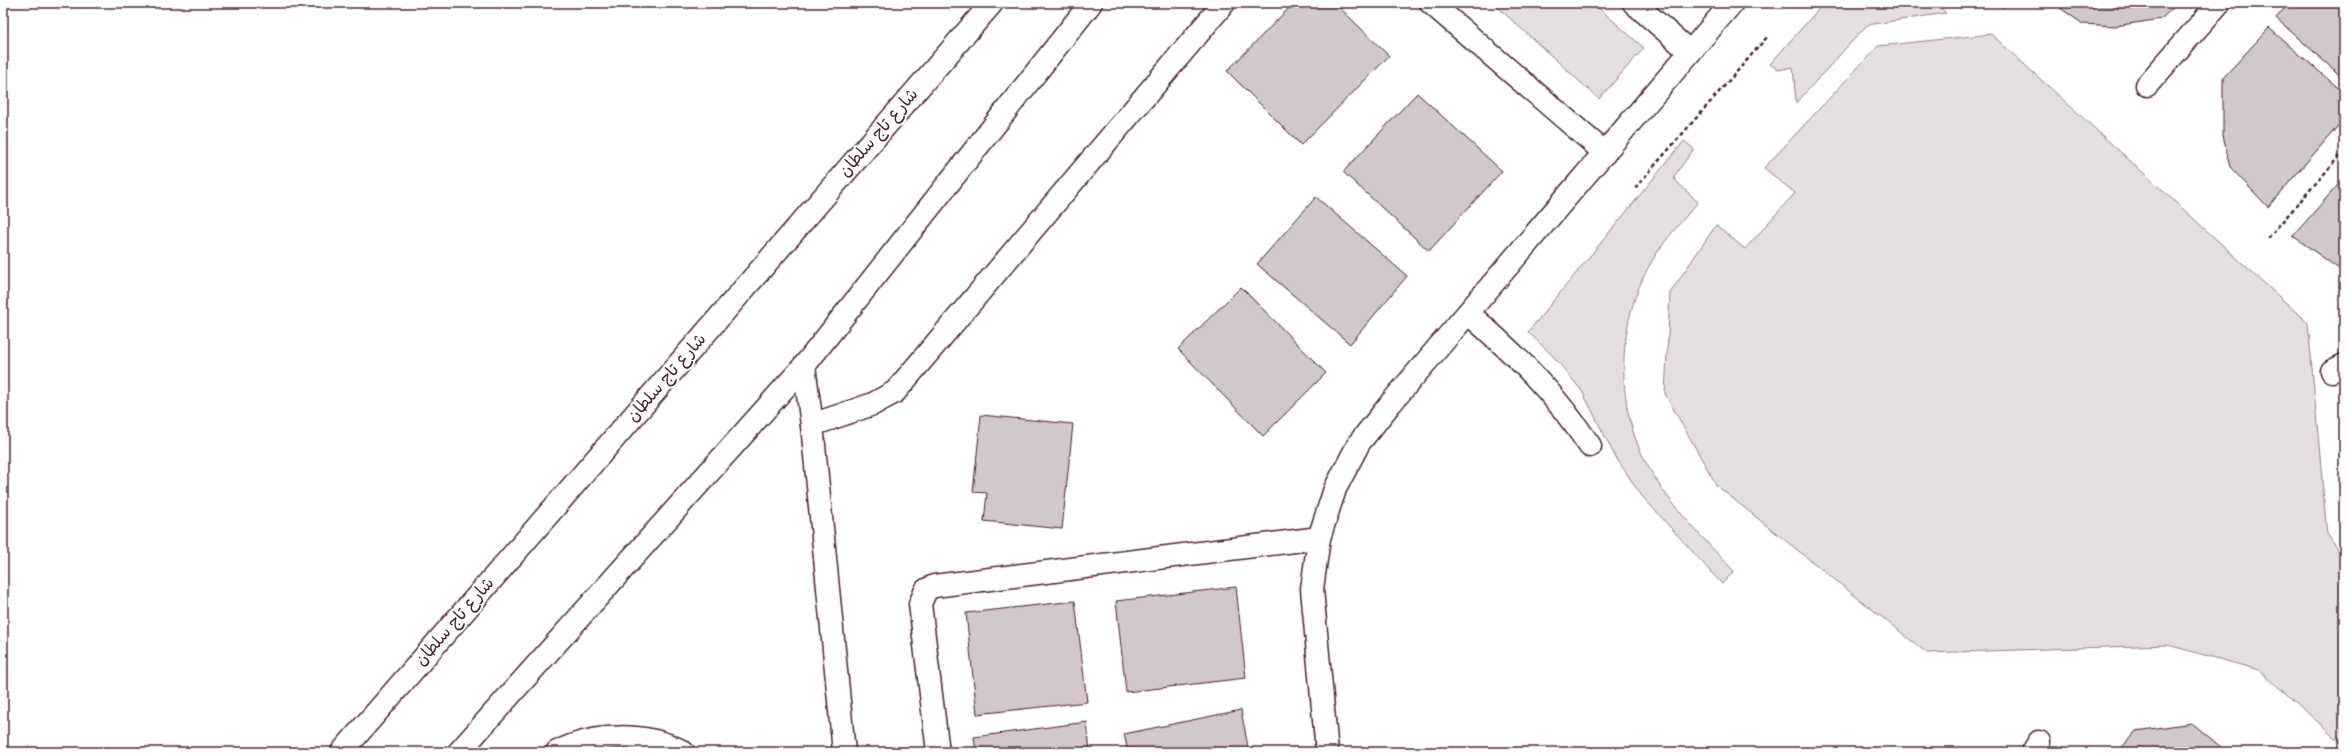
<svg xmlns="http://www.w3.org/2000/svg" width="2347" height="755" font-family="'Indie Flower','Playpen Sans Arabic',sans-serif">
<rect width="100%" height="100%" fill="#fff"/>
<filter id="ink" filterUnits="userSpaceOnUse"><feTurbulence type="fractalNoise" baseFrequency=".025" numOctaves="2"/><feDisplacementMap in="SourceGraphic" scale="8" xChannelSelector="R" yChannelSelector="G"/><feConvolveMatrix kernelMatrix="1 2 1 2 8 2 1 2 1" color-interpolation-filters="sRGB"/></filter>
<g filter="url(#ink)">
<!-- green -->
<g fill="#e5dee0" stroke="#987e86">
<polygon points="1493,3 1593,3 1644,48 1599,99"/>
<polygon points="1824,3 1936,3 1946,13 1867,25 1796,103 1793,67 1778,70 1770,64"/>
<polygon points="1991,34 2308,323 2327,534 2344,558 2344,745 2259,670 2168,645 1927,653 1717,486 1665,394 1670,293 1716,225 1745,249 1795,193 1764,168 1878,46"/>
<path d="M1684,141l10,8 -20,27 1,4 23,22c-14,17 -31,35 -43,54 -39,61 -42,150 -6,212 22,39 55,71 85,103l-12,13 -81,-89 -26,-39 -33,-65 -29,-35 -25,-24z"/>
</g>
<!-- building -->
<g fill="#d2c7cb" stroke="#4a1f2b">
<polygon points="1294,3 1335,3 1389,56 1301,145 1227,71"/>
<polygon points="2053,3 2178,3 2161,19 2115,26 2083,24"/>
<polygon points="2289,3 2344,3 2344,79 2276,18"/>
<polygon points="2269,28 2344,93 2344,119 2268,207 2230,167 2223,135 2223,78"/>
<polygon points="1417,93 1502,171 1429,251 1343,172"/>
<polygon points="2344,178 2344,269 2339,269 2293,236"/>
<polygon points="1316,197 1407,276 1350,344 1257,264"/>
<polygon points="1241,287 1326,373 1263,436 1178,349"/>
<polygon points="981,415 1073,424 1062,529 984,521 987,493 973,492"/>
<polygon points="1236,587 1246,678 1126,692 1116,601"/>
<polygon points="1075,601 1087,702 977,714 966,613"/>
<polygon points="1241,710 1249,752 1128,752 1124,734"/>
<polygon points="1087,722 1090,752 976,752 974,737"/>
<polygon points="2192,723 2227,752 2118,752 2136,731"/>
</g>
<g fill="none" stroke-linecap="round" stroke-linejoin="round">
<!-- minor casing -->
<g stroke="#4a1f2b" stroke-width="25">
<g id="minor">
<polyline points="1431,3 1605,153"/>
<polyline points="1634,3 1690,52"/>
<polyline points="2147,85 2219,3"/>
<path d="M1468,313c50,44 85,78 122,133"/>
<polyline points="804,366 812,425 844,752"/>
<polyline points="2332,371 2344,365"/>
<polyline points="812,425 873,404 895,392 1224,3"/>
<path d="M557,752c37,-19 90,-20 126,0"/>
<polyline points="938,752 920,604 926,590 934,586 1319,538"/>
<polyline points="1327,752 1312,589 1319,538 1335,489 1359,443 1391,403 1732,3"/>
<polyline points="2033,752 2039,742"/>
</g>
</g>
<!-- major casing -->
<g stroke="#4a1f2b" stroke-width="25">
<g id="major">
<polyline points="342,752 992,3"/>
<polyline points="459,752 804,366 1091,3"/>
</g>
</g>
<!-- path -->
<g stroke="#4a1f2b" stroke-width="2.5" stroke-dasharray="4 3" stroke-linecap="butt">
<polyline points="2002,7 2005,3"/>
<polyline points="1635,188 1768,36"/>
<polyline points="2268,238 2344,151"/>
<polyline points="2296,752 2298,750"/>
</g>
<!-- minor -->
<use href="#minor" stroke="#fff" stroke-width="22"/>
<!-- major -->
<use href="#major" stroke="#fff" stroke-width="22"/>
</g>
</g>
<g text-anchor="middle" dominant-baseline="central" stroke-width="4" stroke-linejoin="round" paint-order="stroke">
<!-- street labels -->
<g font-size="17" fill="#4a1f2b" stroke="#fff">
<text transform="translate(879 133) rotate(-49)">شارع تاج سلطان</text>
<text transform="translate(667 378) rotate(-49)">شارع تاج سلطان</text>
<text transform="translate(455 622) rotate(-49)">شارع تاج سلطان</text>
</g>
</g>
<!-- margin -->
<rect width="2347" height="755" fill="none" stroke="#fff" stroke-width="16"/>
<rect x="8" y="8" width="2331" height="739" fill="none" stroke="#4a1f2b" stroke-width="1.5" filter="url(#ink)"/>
</svg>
